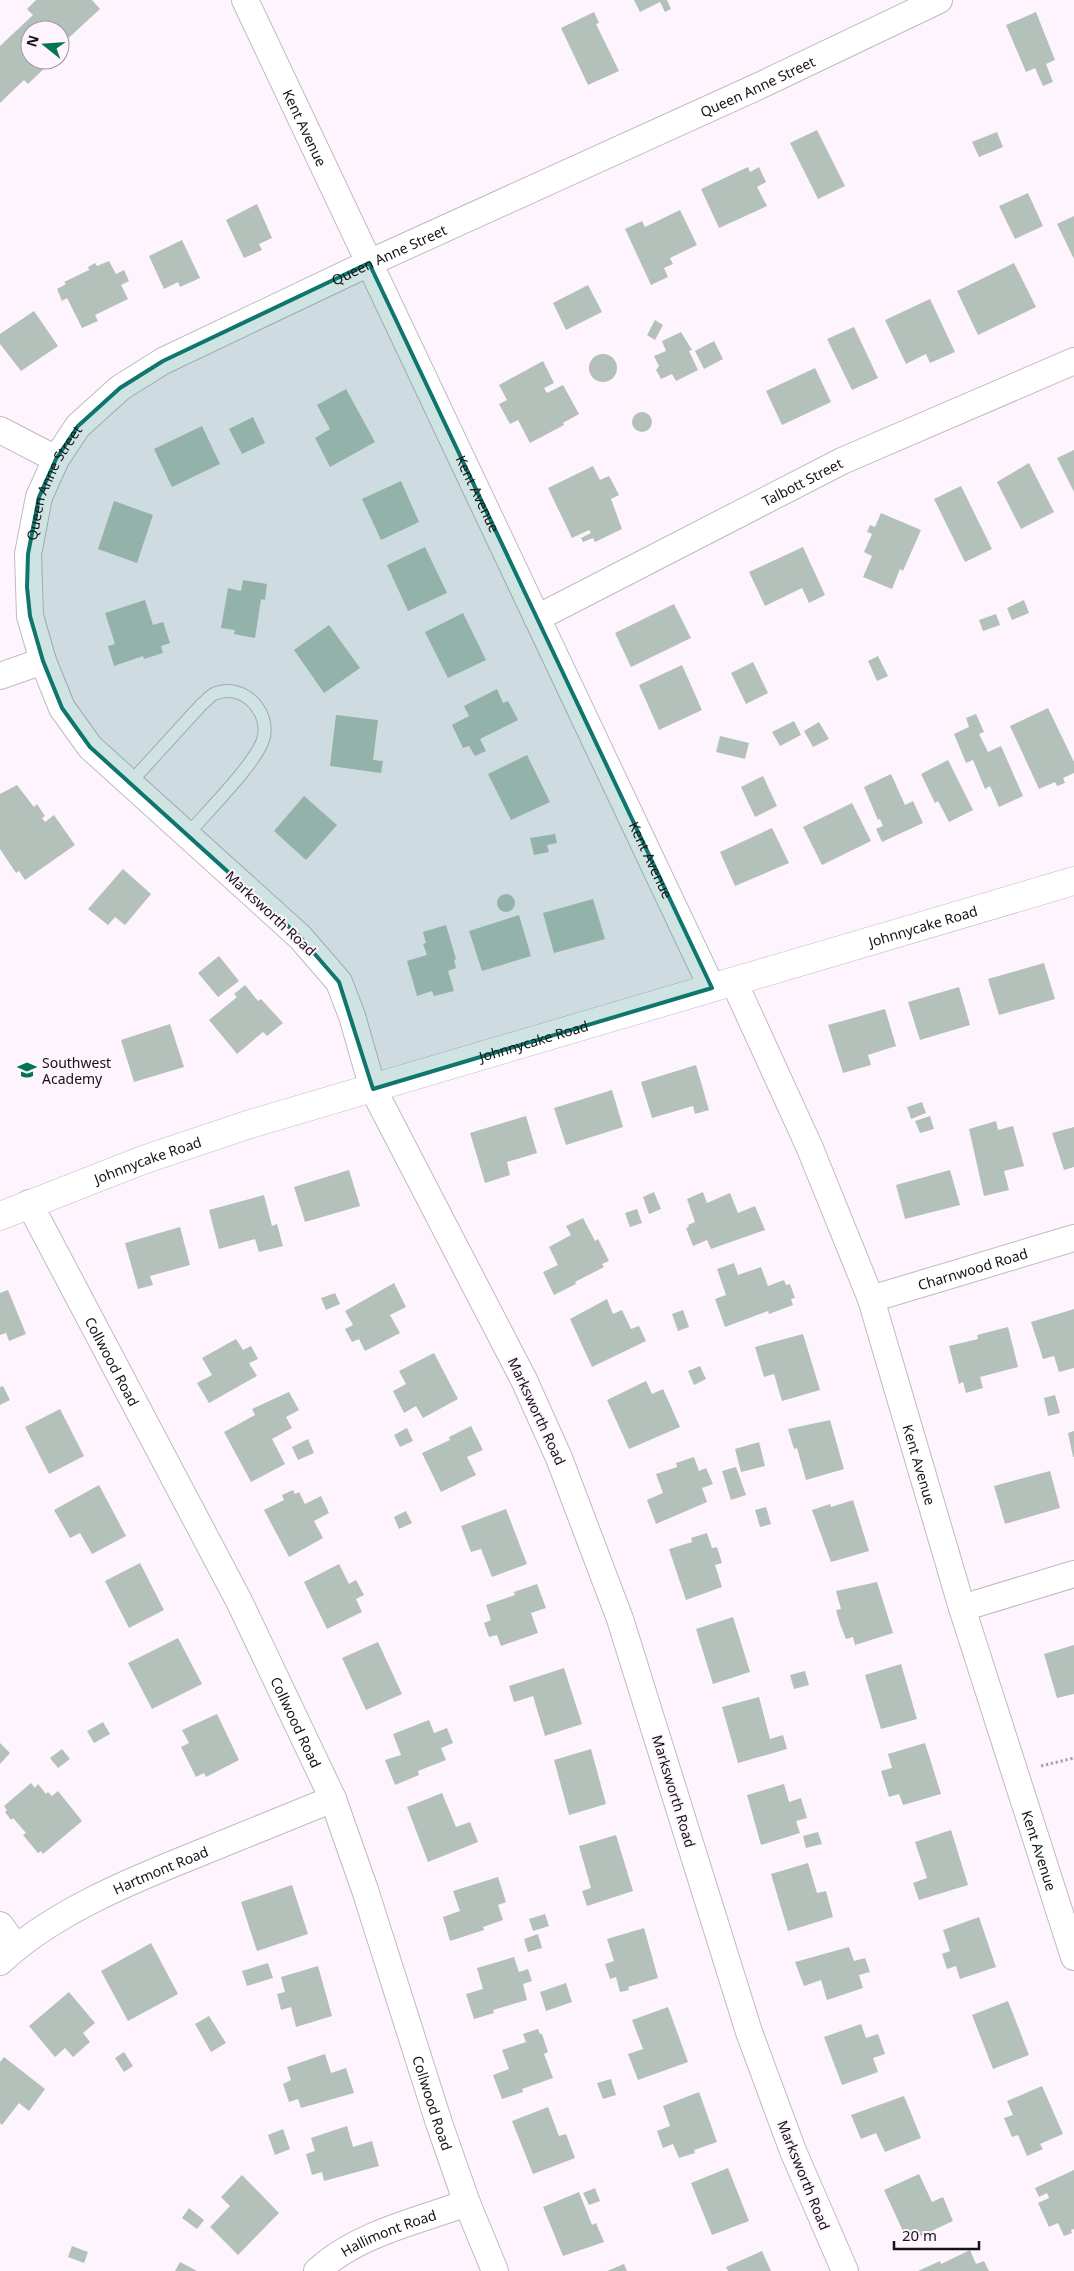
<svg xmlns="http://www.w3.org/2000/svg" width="1074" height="2271" font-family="'Noto Sans',sans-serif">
<rect width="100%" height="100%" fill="#fef4fe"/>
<!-- building -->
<g fill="#b4c1ba">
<polygon points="36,0 92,0 100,9 62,44 66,48 60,54 60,30 30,30 30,60 53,60 28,84 24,80 0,103 0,46 33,15 27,9"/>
<polygon points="634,0 667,0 671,9 665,12 660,2 640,12"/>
<polygon points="594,12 599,23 596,24 619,71 588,85 561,28"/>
<polygon points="1036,12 1055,60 1046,64 1053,82 1043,86 1035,68 1026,72 1006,25"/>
<polygon points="817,130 845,186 818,199 790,143"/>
<polygon points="997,132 1003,147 979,157 972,142"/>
<polygon points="748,167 750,172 759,167 766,182 757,187 767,206 719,228 701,189"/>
<polygon points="1028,193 1043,226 1015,239 999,206"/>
<polygon points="257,204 272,238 259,244 262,250 244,258 226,220"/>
<polygon points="680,210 697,245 670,258 673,264 664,268 668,277 651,285 625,229 642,221 645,227"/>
<polygon points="1074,216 1074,259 1057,224"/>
<polygon points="182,240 200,278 180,287 178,282 164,289 149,256"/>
<polygon points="109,261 116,274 124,270 129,281 121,285 128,299 95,315 98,321 82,328 67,298 62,301 57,289 66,284 64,282 89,270 88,267 95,263 97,266"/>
<polygon points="1014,263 1036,307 978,335 957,291"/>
<polygon points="588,285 602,312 566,330 553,303"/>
<polygon points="930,299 955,352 930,363 926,354 906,364 885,320"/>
<polygon points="34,311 58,346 21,371 0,344 0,334"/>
<polygon points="655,320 663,325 655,340 647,335"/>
<polygon points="854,327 878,378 852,390 827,339"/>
<polygon points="681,332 692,350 689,351 698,370 676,381 672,374 661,379 656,370 659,366 654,356 666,351 662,341"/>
<polygon points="714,341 723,359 704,369 695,351"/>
<circle cx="603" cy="368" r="14"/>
<polygon points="543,361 554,383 544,388 547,393 563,385 579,414 563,423 564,425 530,443 518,420 510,424 499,404 507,400 499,385"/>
<polygon points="815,368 831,402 782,425 766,391"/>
<polygon points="346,389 375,442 330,467 315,438 330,429 317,405"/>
<circle cx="642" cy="422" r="10"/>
<polygon points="253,417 265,443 242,454 229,429"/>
<polygon points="202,426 220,464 172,487 154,449"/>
<polygon points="1074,450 1074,492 1057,458"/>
<polygon points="1029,463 1054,512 1021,529 997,482"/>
<polygon points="593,466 600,480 609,476 619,495 611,499 622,529 595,542 593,538 583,542 581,538 591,533 589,530 572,538 548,488"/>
<polygon points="401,481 419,522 381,540 362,499"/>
<polygon points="961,486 992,549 965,562 934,499"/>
<polygon points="114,501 153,515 137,563 98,549"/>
<polygon points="881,513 921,530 903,571 900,569 892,589 863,577 872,556 864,552 872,534 867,532 870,525 875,527"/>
<polygon points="425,547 447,593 408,611 387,565"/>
<polygon points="803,547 825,595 809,603 802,588 765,606 749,572"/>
<polygon points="243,580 267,584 265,600 261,599 255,638 234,634 235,630 221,628 228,588 241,591"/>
<polygon points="145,600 153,625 163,622 170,643 161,646 163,653 144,659 143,656 114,666 108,646 115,644 105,613"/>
<polygon points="1024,600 1029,613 1012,620 1007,608"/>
<polygon points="674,604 691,638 631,667 615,633"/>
<polygon points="463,613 486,660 448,678 425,632"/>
<polygon points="996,614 1000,625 983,631 979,620"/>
<polygon points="329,625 360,668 324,693 294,650"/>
<polygon points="878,656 888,676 877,681 868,661"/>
<polygon points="753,662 768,693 746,704 731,673"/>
<polygon points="682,665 702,710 659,730 639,685"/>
<polygon points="497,689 503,703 508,701 518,720 480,739 486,751 475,756 469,746 463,748 452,725 469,716 464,706"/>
<polygon points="1048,708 1074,762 1074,773 1063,778 1065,783 1057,786 1055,782 1039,789 1010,726"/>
<polygon points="976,714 984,732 979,734 988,752 1001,746 1023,796 999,807 990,786 985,789 973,760 966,763 954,734 969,727 966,718"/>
<polygon points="336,715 378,720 373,760 383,761 381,773 330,766"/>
<polygon points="794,721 801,735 780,746 772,732"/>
<polygon points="819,722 829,739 813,747 804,731"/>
<polygon points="720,736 749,743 745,759 716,752"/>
<polygon points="527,755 550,802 511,820 488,774"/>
<polygon points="948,760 973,810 949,822 938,801 935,803 921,774"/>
<polygon points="891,774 905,805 913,801 923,823 882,842 876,829 883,826 880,819 878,820 864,787"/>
<polygon points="763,776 777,806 755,817 741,787"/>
<polygon points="17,785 34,807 37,804 45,816 42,818 45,822 54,815 75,845 25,880 19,871 16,873 0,849 0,794"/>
<polygon points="304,796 337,825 306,860 274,831"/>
<polygon points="852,803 871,841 822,865 803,827"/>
<polygon points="772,828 789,863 735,886 720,852"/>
<polygon points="555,834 557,843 547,845 549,852 534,855 530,838"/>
<polygon points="123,869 151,894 125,925 115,917 108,925 88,909"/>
<circle cx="506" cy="903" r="9"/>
<polygon points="593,899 605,939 554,953 543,913"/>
<polygon points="519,915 531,956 482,971 469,931"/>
<polygon points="446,925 456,959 454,960 456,968 448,971 454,991 434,996 432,991 417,996 407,961 427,955 423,944 426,943 423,932"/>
<polygon points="219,956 239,981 218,997 198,973"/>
<polygon points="1044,963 1055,999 999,1015 988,979"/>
<polygon points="245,985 258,1001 261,999 283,1023 267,1036 263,1032 237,1054 209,1020 237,997 234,994"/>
<polygon points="959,987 970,1025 920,1040 908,1002"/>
<polygon points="885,1009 896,1046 868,1055 871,1065 843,1073 828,1025"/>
<polygon points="170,1024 184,1067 134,1082 121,1040"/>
<polygon points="696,1065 709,1110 695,1114 693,1106 652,1118 641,1082"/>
<polygon points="612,1090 623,1127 566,1145 554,1108"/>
<polygon points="922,1102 926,1113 911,1119 907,1107"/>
<polygon points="526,1116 537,1153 507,1162 510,1175 485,1183 470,1133"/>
<polygon points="930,1116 934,1129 920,1133 915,1121"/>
<polygon points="996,1121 998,1130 1013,1126 1024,1166 1004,1171 1009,1190 984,1196 969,1129"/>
<polygon points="1074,1127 1074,1167 1064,1170 1052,1133"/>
<polygon points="349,1170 360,1206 305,1222 294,1187"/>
<polygon points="950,1170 960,1205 905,1219 896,1185"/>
<polygon points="654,1192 661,1209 649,1214 643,1197"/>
<polygon points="703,1192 707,1203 730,1193 738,1213 755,1206 765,1230 711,1249 707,1240 693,1246 686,1228 689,1227 688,1225 695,1222 687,1199"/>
<polygon points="264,1195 272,1226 277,1224 283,1246 259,1252 255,1239 219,1249 209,1210"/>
<polygon points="637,1209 642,1223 630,1227 625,1213"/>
<polygon points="583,1218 595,1241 598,1239 609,1261 602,1264 604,1267 575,1282 576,1284 554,1295 543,1272 558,1265 549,1247 571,1235 566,1226"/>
<polygon points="180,1227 190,1265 150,1276 153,1285 138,1289 125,1243"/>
<polygon points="734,1263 738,1275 761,1267 768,1286 784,1280 786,1285 790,1284 795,1298 791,1299 793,1305 769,1314 768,1311 725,1327 715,1299 726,1295 717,1269"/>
<polygon points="394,1283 406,1307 390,1315 400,1333 365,1351 359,1339 352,1342 345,1329 353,1325 345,1311"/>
<polygon points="8,1290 26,1334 9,1341 6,1333 0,1335 0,1293"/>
<polygon points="335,1293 340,1304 326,1310 321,1298"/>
<polygon points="607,1299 613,1314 622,1310 631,1329 639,1326 646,1341 592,1367 570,1319"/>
<polygon points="1074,1309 1074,1368 1059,1372 1054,1356 1043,1359 1031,1322"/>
<polygon points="683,1310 689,1327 678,1331 672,1314"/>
<polygon points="1008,1327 1018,1367 980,1377 983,1388 966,1393 963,1382 959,1384 949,1346 978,1339 977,1335"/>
<polygon points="803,1334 820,1390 782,1401 774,1374 764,1377 755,1347"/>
<polygon points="236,1339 243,1350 251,1346 258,1359 249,1363 257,1376 209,1403 197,1383 212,1375 202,1358"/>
<polygon points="434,1353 458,1399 423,1418 416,1406 404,1413 393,1391 406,1384 399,1371"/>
<polygon points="700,1366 706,1379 694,1385 688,1371"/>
<polygon points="646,1381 652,1394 663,1389 680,1427 629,1449 607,1400"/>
<polygon points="3,1386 10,1400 0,1405 0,1387"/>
<polygon points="289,1392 299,1410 286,1417 292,1428 272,1439 285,1464 251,1482 224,1432 255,1415 252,1409"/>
<polygon points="1055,1395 1060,1413 1048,1416 1044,1398"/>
<polygon points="60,1409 84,1456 49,1474 25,1427"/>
<polygon points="830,1420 844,1469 806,1480 797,1448 794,1449 788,1429"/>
<polygon points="471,1426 483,1450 467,1457 476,1475 441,1492 422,1453 450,1440 449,1437"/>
<polygon points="407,1428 413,1441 400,1447 394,1435"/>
<polygon points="1074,1431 1074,1457 1073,1457 1068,1433"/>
<polygon points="308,1439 314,1453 298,1460 292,1447"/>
<polygon points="759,1442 765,1466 741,1472 735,1449"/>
<polygon points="694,1457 699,1471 706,1468 713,1484 702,1488 707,1502 656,1524 647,1500 663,1493 656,1474 677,1467 676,1463"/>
<polygon points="736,1467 746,1495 731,1500 722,1471"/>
<polygon points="1050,1471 1060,1508 1005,1524 994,1486"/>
<polygon points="99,1485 126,1536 92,1554 80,1533 70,1538 54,1510"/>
<polygon points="293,1490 295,1494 299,1492 305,1504 321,1496 329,1513 314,1521 323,1538 289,1557 264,1510 284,1500 282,1495"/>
<polygon points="853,1500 869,1551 831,1562 812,1510 830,1504 831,1507"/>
<polygon points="766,1507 771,1524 760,1527 755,1510"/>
<polygon points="506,1509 527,1564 492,1577 481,1549 471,1552 461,1526"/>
<polygon points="406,1511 412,1523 399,1529 394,1517"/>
<polygon points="707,1533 712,1548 717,1547 722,1563 715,1565 722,1587 686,1600 669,1549 692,1542 691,1538"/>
<polygon points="140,1563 164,1610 129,1628 105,1581"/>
<polygon points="339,1564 349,1584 356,1580 364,1595 356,1599 362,1612 327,1629 304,1582"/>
<polygon points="877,1582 893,1633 855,1645 853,1637 846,1639 840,1624 836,1610 841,1609 836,1591"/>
<polygon points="537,1584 546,1608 531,1613 538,1633 501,1646 497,1635 489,1637 484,1623 491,1620 486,1605 515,1595 514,1592"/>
<polygon points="733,1617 750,1672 713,1684 696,1629"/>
<polygon points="178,1638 202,1684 152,1709 128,1663"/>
<polygon points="378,1642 402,1694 366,1710 342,1658"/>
<polygon points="1074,1645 1074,1694 1057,1698 1044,1654"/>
<polygon points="901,1664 917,1719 881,1729 865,1675"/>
<polygon points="564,1668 582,1724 545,1736 533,1696 514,1702 509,1686"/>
<polygon points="805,1671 809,1685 794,1689 790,1675"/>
<polygon points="759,1697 770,1739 783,1735 787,1749 738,1763 722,1707"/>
<polygon points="217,1714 239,1760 206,1777 204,1773 196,1777 181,1747 189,1743 182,1730"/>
<polygon points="429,1720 434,1733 447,1728 453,1743 441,1748 446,1760 418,1771 419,1775 395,1785 385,1760 401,1755 393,1734"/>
<polygon points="103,1722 110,1734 94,1743 87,1731"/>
<polygon points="0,1743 10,1753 0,1764"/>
<polygon points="925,1743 941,1794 903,1805 899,1794 889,1797 881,1771 892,1768 888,1754"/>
<polygon points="62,1749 70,1759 58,1768 50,1758"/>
<polygon points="591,1749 606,1804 569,1815 554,1760"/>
<polygon points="31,1783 35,1788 38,1784 46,1794 48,1792 52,1796 58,1791 82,1821 43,1854 41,1851 38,1853 23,1835 26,1833 13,1818 11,1820 5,1812 7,1810 4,1806"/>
<polygon points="784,1784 789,1802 801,1798 807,1818 796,1821 800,1833 761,1845 747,1795"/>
<polygon points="442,1793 456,1827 470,1822 478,1842 428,1862 407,1807"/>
<polygon points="951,1830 968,1885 919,1900 913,1883 927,1878 915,1842"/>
<polygon points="818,1832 822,1844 806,1848 803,1836"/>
<polygon points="616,1835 633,1891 587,1906 582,1891 591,1888 579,1846"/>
<polygon points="808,1863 817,1893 826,1891 833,1917 788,1931 771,1874"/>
<polygon points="498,1877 506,1902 498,1905 503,1920 483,1927 484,1930 450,1941 443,1917 460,1911 453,1891"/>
<polygon points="292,1885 308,1934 257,1951 241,1902"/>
<polygon points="545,1914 549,1926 533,1931 529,1919"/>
<polygon points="979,1917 996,1967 960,1979 956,1966 947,1969 942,1954 950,1951 943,1930"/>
<polygon points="644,1928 658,1978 628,1987 629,1990 620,1992 616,1977 610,1979 605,1964 614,1961 607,1939"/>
<polygon points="538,1934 542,1948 528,1952 524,1939"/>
<polygon points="151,1943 178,1994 128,2021 101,1971"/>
<polygon points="849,1947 854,1961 865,1958 870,1972 859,1975 863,1988 827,2000 821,1980 804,1986 795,1962"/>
<polygon points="514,1957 519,1972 528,1969 532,1981 523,1984 527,2000 493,2010 494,2013 474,2019 466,1994 483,1989 477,1968"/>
<polygon points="268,1963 273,1978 247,1986 242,1971"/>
<polygon points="318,1966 332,2016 296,2027 291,2007 281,2010 277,1994 285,1992 281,1977"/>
<polygon points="566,1983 572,2002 546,2011 540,1992"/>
<polygon points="69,1992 95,2023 83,2033 90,2042 73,2057 65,2048 55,2057 29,2026"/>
<polygon points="1008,2001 1029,2055 993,2069 972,2015"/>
<polygon points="668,2007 688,2062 638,2080 628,2054 643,2049 632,2020"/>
<polygon points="209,2016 226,2043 211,2052 195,2024"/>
<polygon points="861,2024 866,2038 878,2034 885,2054 873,2058 878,2072 842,2085 824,2037"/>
<polygon points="538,2029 540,2034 542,2034 548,2052 544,2054 553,2078 522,2089 523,2092 502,2099 493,2075 509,2069 502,2050 526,2042 523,2034"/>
<polygon points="124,2052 133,2066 124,2072 115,2058"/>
<polygon points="325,2054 331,2073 346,2068 354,2093 301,2108 298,2099 289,2102 283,2084 291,2080 287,2067"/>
<polygon points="4,2057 45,2089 29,2111 19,2103 2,2125 0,2123 0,2062"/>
<polygon points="611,2079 616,2095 603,2099 597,2083"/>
<polygon points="1042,2086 1063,2134 1040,2144 1043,2149 1027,2156 1018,2135 1012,2137 1004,2118 1013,2115 1007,2101"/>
<polygon points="699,2092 717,2142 694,2150 695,2153 679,2158 673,2144 663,2148 657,2131 670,2126 663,2106"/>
<polygon points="904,2096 921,2138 885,2152 876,2133 861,2139 851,2115"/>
<polygon points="548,2107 559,2136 566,2134 575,2158 533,2174 512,2121"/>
<polygon points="347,2126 353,2147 372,2141 379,2166 324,2181 322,2172 312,2175 306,2154 315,2151 311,2138"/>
<polygon points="283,2129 290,2149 275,2155 268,2135"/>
<polygon points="728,2168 749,2221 712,2235 691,2183"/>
<polygon points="1074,2170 1074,2229 1071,2230 1072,2233 1064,2236 1058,2223 1049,2227 1038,2203 1049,2198 1047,2193 1039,2197 1035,2188"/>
<polygon points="919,2174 932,2202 943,2197 953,2221 908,2242 884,2190"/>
<polygon points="242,2175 279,2213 238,2255 210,2227 230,2206 221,2197"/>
<polygon points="595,2188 600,2201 589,2205 583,2193"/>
<polygon points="579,2192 592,2225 596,2223 604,2242 563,2256 543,2207"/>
<polygon points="189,2208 204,2220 197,2229 182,2218"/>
<polygon points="72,2246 88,2252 84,2263 68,2257"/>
<polygon points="970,2250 976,2264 984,2261 989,2271 918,2271 940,2261 941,2264"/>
<polygon points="762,2251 771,2271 728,2271 726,2267"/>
<polygon points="180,2262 197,2271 175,2271"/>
<polygon points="624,2264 627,2271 607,2271"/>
</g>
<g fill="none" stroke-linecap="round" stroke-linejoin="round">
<!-- lane casing -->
<g stroke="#c2b8c2" stroke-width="14">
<path id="lane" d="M129,784l73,-80c4,-3 8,-8 12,-10 28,-13 58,18 49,46 -7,23 -59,75 -76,95"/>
</g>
<!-- street casing -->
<g stroke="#c2b8c2" stroke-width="28">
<g id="street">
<path id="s1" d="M245,0l467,988"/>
<polyline points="0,430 56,459"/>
<path id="s2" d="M537,618l305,-157 232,-100"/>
<polyline points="0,676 43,661"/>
<path id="s3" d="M734,982l75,164 62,153 91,309 112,349"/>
<path id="s4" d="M29,1203l210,398 94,198 32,91 74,233 28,80 28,68"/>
<path id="s5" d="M871,1299l203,-61"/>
<polyline points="962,1608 1074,1574"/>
<polyline points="0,1925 16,1947"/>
<path id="s6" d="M0,1962c52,-49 130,-81 195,-107 46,-19 92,-37 138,-56"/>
<path id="s7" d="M317,2271c40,-37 100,-50 150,-68"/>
<path id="s8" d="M845,2271l-52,-120 -44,-119 -129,-413 -61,-161 -35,-78 -151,-291 -21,-73 -13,-34 -39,-45 -210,-190 -28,-39 -19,-47 -13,-45 -2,-62 11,-57 17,-38 22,-33 42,-38 43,-27 206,-98 392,-178 178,-85"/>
</g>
</g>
<!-- secondary casing -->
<g stroke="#c2b8c2" stroke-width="29">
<g id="secondary">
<path id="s9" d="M0,1216l143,-56 104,-35 827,-244"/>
</g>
</g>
<!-- path -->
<polyline stroke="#aca5ac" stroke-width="3" stroke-dasharray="2.5 2.5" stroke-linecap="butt" points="1041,1766 1074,1758"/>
<!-- lane -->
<use href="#lane" stroke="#fff" stroke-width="12"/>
<!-- street -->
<use href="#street" stroke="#fff" stroke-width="26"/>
<!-- secondary -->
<use href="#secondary" stroke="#fff" stroke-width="28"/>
</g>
<!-- marked area -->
<path fill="#0f766e" fill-opacity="0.2" stroke="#0f766e" stroke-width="4" stroke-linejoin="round" d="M369,263l343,725 -339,101 -34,-107 -39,-45 -210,-190 -28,-39 -19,-47 -13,-45 -3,-29 1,-33 11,-57 17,-38 22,-33 42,-38 43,-27z"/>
<!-- icons -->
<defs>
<g id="school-bare" transform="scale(1.5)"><path d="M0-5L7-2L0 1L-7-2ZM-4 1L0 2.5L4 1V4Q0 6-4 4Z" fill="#047550" stroke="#fef4fe" stroke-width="2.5" paint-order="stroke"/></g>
</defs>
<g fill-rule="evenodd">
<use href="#school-bare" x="27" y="1070"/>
</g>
<g text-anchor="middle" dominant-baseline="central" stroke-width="4" stroke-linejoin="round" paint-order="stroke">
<!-- street labels -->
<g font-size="14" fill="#161216" stroke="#fef4fe">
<text stroke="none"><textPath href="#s8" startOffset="2840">Queen Anne Street</textPath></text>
<text stroke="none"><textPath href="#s1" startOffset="141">Kent Avenue</textPath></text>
<text stroke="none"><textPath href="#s8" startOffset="2435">Queen Anne Street</textPath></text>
<text stroke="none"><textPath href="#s2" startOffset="298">Talbott Street</textPath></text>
<text stroke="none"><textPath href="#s8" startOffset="2015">Queen Anne Street</textPath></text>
<text stroke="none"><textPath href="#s1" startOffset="546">Kent Avenue</textPath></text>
<text stroke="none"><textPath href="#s1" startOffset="951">Kent Avenue</textPath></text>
<text transform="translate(271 913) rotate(43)">Marksworth Road</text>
<text stroke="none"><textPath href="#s9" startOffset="968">Johnnycake Road</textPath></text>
<text stroke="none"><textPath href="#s9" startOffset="562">Johnnycake Road</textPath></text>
<text stroke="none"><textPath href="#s9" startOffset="158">Johnnycake Road</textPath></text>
<text stroke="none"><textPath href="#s5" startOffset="106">Charnwood Road</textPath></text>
<text stroke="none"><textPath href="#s4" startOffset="179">Collwood Road</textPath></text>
<text transform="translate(537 1411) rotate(65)">Marksworth Road</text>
<text stroke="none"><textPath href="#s3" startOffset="518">Kent Avenue</textPath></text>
<text stroke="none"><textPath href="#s4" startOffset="584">Collwood Road</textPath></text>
<text transform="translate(674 1791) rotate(73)">Marksworth Road</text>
<text stroke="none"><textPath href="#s3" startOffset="922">Kent Avenue</textPath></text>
<text stroke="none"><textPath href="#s6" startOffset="186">Hartmont Road</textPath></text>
<text stroke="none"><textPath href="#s4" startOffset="989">Collwood Road</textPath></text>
<text transform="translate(804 2175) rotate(68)">Marksworth Road</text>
<text stroke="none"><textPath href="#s7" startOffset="82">Hallimont Road</textPath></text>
</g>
<!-- poi labels -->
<g font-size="14" fill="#161216" stroke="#fef4fe" text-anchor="start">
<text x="42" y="1062">Southwest<tspan x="42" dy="16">Academy</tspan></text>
</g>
</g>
<!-- north arrow -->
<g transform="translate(45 45) rotate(287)"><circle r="24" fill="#fef4fe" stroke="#a19aa1"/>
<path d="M0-4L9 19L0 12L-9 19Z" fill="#047550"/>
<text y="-8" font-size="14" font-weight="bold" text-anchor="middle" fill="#161216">N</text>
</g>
<!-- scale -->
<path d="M894 2241v8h85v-8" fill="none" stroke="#161216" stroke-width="2.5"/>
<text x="902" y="2241" font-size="15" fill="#161216" stroke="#fef4fe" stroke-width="4" paint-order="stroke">20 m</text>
</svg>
